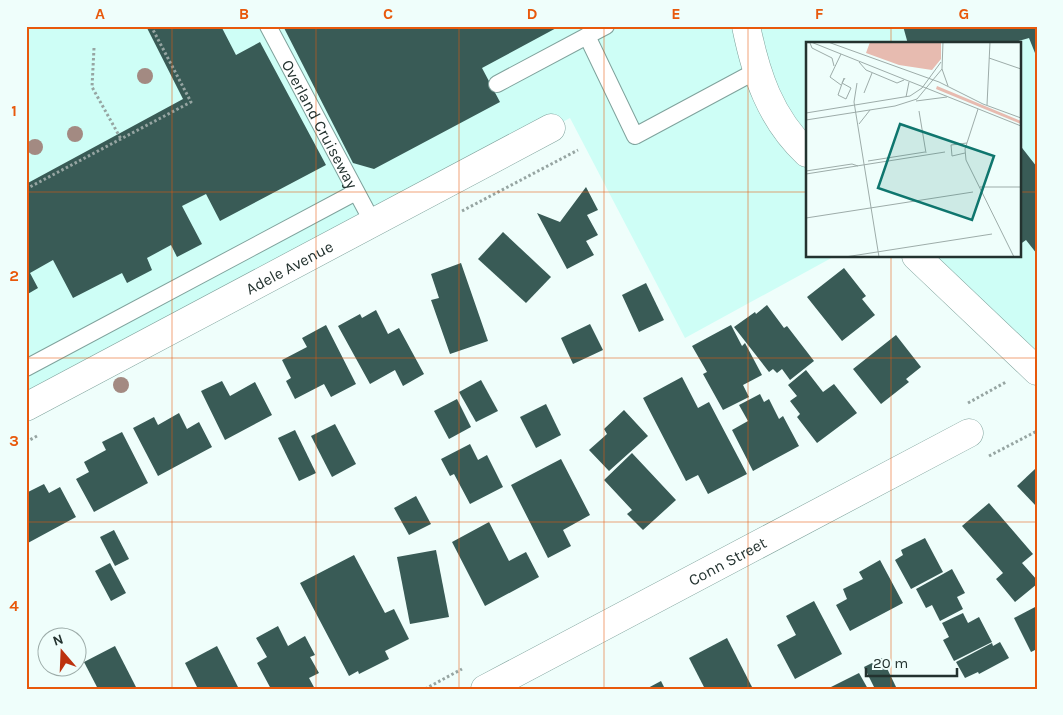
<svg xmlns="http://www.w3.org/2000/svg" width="1063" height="715" font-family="Karla,sans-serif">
<rect width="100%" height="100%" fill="#effefb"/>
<!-- built -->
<polygon fill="#cefef6" points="26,26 1037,26 1037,371 916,256 1019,256 1019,44 807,44 807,256 835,256 685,338 570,118 26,407"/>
<!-- building -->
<g fill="#395b56">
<polygon points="146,26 221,26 236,55 260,42 326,165 220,221 206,194 182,206 202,244 177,257 171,245 147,258 152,270 127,283 122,273 73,298 53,260 30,273 38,288 26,295 26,184 183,99"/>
<polygon points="283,26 560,26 482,68 500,102 374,169 353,163"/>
<polygon points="903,26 1034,26 1037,36 1037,58 1029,38 1008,44 908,44"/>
<polygon points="1019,144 1037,167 1037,254 1026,240 1019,245"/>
<polygon points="586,187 598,210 587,215 598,235 586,241 594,255 567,269 537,213 560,222"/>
<polygon points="503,232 551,277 526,303 478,259"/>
<polygon points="461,263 488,341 450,354 431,300 439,298 431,274"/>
<polygon points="844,268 866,296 862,299 875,315 842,341 807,297"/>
<polygon points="646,283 664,320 639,332 622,295"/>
<polygon points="767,305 784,328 787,326 814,361 790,380 782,369 777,373 773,369 769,372 734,327 755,312 756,314"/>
<polygon points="376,310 388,334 399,328 424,374 403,386 395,370 370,384 338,326 360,314 362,318"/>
<polygon points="590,324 603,350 573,364 561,338"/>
<polygon points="326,325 356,384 331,397 324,384 295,399 286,381 291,378 282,360 307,347 302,338"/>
<polygon points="731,325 742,346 745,343 762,375 743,385 749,397 723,410 703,374 707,372 692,346"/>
<polygon points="896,335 921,367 906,379 909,382 881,404 853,369"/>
<polygon points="806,370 823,392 834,384 857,413 817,443 797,417 800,414 790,401 797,396 788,385"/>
<polygon points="682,377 698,408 709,402 747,474 708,494 698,475 686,481 643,398"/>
<polygon points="481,380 498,411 476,422 459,392"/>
<polygon points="222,381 230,396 255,382 272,415 225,440 201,391"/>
<polygon points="760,394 764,402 769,399 779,419 783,416 799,446 753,471 732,430 748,421 739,405"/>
<polygon points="457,399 471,427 449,439 434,411"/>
<polygon points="546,404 561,435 536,448 520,417"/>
<polygon points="624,410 648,436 609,471 589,450 607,434 604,429"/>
<polygon points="179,413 187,429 199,422 212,447 158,476 133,428 154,417 158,425"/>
<polygon points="335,424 356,464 332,477 311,436"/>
<polygon points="295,430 316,473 299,481 278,438"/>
<polygon points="122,432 148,483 94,512 76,479 89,472 84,462 106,450 102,442"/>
<polygon points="470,444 478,460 487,455 503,487 470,504 454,474 450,476 441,459"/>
<polygon points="632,453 676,500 643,530 627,514 632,510 604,480"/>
<polygon points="561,459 590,515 563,530 571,546 548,558 511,485"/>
<polygon points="1035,469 1037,472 1037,507 1017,486"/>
<polygon points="44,484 49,493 60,487 76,517 26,544 26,493"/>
<polygon points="416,496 431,524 409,535 394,508"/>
<polygon points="989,503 1033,554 1022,563 1037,580 1037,584 1015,602 996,579 1003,573 962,526"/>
<polygon points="489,522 509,561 526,552 539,577 485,606 452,542"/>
<polygon points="114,530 129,559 115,566 100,537"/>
<polygon points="925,538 943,572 911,589 895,560 903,555 901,550"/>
<polygon points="436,550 449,617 410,624 397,557"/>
<polygon points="354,555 385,613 394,609 409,639 385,651 389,659 359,674 358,671 349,676 300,583"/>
<polygon points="880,560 903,603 850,631 836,605 847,599 843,589 863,579 859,572"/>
<polygon points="110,563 126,593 111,601 95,571"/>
<polygon points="952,569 965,593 957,597 963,609 940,621 932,605 926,608 916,589"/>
<polygon points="814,601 842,654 795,679 777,645 796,635 786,616"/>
<polygon points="1037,606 1037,649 1031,652 1014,618"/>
<polygon points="963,613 968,623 979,617 992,642 954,661 943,640 949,637 942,623"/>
<polygon points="278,626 288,646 305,636 315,655 310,657 319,673 309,678 315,689 271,689 257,663 267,657 256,638"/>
<polygon points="727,638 753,689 705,689 689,658"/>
<polygon points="1000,642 1009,658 979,674 978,672 965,678 956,662 992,643 993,646"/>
<polygon points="115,646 137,689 98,689 84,662"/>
<polygon points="217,646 239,689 198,689 185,663"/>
<polygon points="882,658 897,689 875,689 864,667"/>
<polygon points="859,673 868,689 832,689 831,687"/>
<polygon points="661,681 665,689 646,689"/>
</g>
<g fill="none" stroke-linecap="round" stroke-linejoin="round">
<!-- service casing -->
<g stroke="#7fa29c" stroke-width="18">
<g id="service">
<path id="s1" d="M268,26l105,197"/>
<polyline points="606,26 587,36 635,136 756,71"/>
<polyline points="497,84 587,36"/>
<polyline points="26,368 356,192"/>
</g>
</g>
<!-- minor casing -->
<g stroke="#7fa29c" stroke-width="29">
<g id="minor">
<path d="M746,26c10,49 24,92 61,127"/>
<polyline points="916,256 1037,371"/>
<path id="s2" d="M26,407l525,-279"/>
<path id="s3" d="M485,689l484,-256"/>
</g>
</g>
<!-- path -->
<g stroke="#96a5a2" stroke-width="3" stroke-dasharray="2.5 2.5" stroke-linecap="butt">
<polyline points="94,48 92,87 121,139"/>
<polyline points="26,189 191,102 151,26"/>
<polyline points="462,211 578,150"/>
<polyline points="968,403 1006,382"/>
<polyline points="26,442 37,436"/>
<polyline points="989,456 1037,431"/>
<polyline points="425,689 462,669"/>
</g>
<!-- service -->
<use href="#service" stroke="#fff" stroke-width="16"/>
<!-- minor -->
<use href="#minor" stroke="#fff" stroke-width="28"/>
</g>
<!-- trees -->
<g fill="#a38a82">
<circle cx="145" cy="76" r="8"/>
<circle cx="75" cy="134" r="8"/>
<circle cx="35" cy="147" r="8"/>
<circle cx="121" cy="385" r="8"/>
</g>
<!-- grid -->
<path fill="none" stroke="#e8590c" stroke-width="1" stroke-opacity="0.55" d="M172,26v663M316,26v663M459,26v663M604,26v663M748,26v663M891,26v18M26,192h781M1019,192h18M891,256v433M26,358h1011M26,522h1011"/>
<g text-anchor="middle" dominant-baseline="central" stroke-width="5" stroke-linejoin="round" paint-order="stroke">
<!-- street labels -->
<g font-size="16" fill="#23322f" stroke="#effefb">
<text stroke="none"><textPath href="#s1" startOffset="111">Overland Cruiseway</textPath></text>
<text stroke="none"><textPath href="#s2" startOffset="298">Adele Avenue</textPath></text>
<text stroke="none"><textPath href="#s3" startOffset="274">Conn Street</textPath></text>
</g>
</g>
<!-- overview -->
<g transform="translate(806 42)">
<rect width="215" height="215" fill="#effefb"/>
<path d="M64,0h71v17l-9,11 -33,-5 -33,-12zM131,44l84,35v3l-85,-35z" fill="#e7bbb0"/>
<path fill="none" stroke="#9daca9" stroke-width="1" d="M5,0l210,84M22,0l111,40 44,22 38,14M4,1l2,5 20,10 2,8M35,12l-11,23 11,8M183,16l32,11M53,20l7,8 31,13 7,-3M136,27l6,17M38,36l-6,17 8,4 5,-11 -9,-5 3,-5M51,41l-3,19 25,155M58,51l8,-20M100,55l3,-15M110,59l31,-4M181,63l3,-63M172,67l-13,40 1,11 48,97M113,69l7,42M0,71l104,-17 12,-8 19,-26M0,78l89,-14 22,-7 25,-30 1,-27M53,82l11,-14M159,111l-13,3 -1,-11 16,-2M62,119l57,-9M0,129l46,-7 6,2M0,132l139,-22M174,145h41M0,176l167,-26M39,215l147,-23"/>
<path fill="#0f766e" fill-opacity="0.15" stroke="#0f766e" stroke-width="2.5" d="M94,82l94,32 -22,64 -94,-32z"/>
<rect width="215" height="215" fill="none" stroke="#23322f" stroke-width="2.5"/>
</g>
<!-- border -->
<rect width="1063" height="715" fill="none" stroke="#effefb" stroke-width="55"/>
<!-- north arrow -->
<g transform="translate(62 652) rotate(341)"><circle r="24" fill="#effefb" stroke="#9daca9"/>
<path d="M0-4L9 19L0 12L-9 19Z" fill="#bc320e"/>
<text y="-8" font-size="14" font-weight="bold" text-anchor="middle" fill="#23322f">N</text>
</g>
<!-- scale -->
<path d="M866 668v8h91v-8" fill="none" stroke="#23322f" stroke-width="2.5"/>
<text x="873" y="668" font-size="15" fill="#23322f" stroke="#effefb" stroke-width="4" paint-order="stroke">20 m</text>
<rect x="28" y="28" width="1008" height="660" fill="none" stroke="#e8590c" stroke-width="2"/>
<g font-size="16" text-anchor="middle" font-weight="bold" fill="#e8590c">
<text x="100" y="19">A</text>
<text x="244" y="19">B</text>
<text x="388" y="19">C</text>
<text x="532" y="19">D</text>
<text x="676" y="19">E</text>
<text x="819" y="19">F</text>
<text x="964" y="19">G</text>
<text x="14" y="116">1</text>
<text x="14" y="281">2</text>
<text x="14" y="446">3</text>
<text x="14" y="611">4</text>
</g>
</svg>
